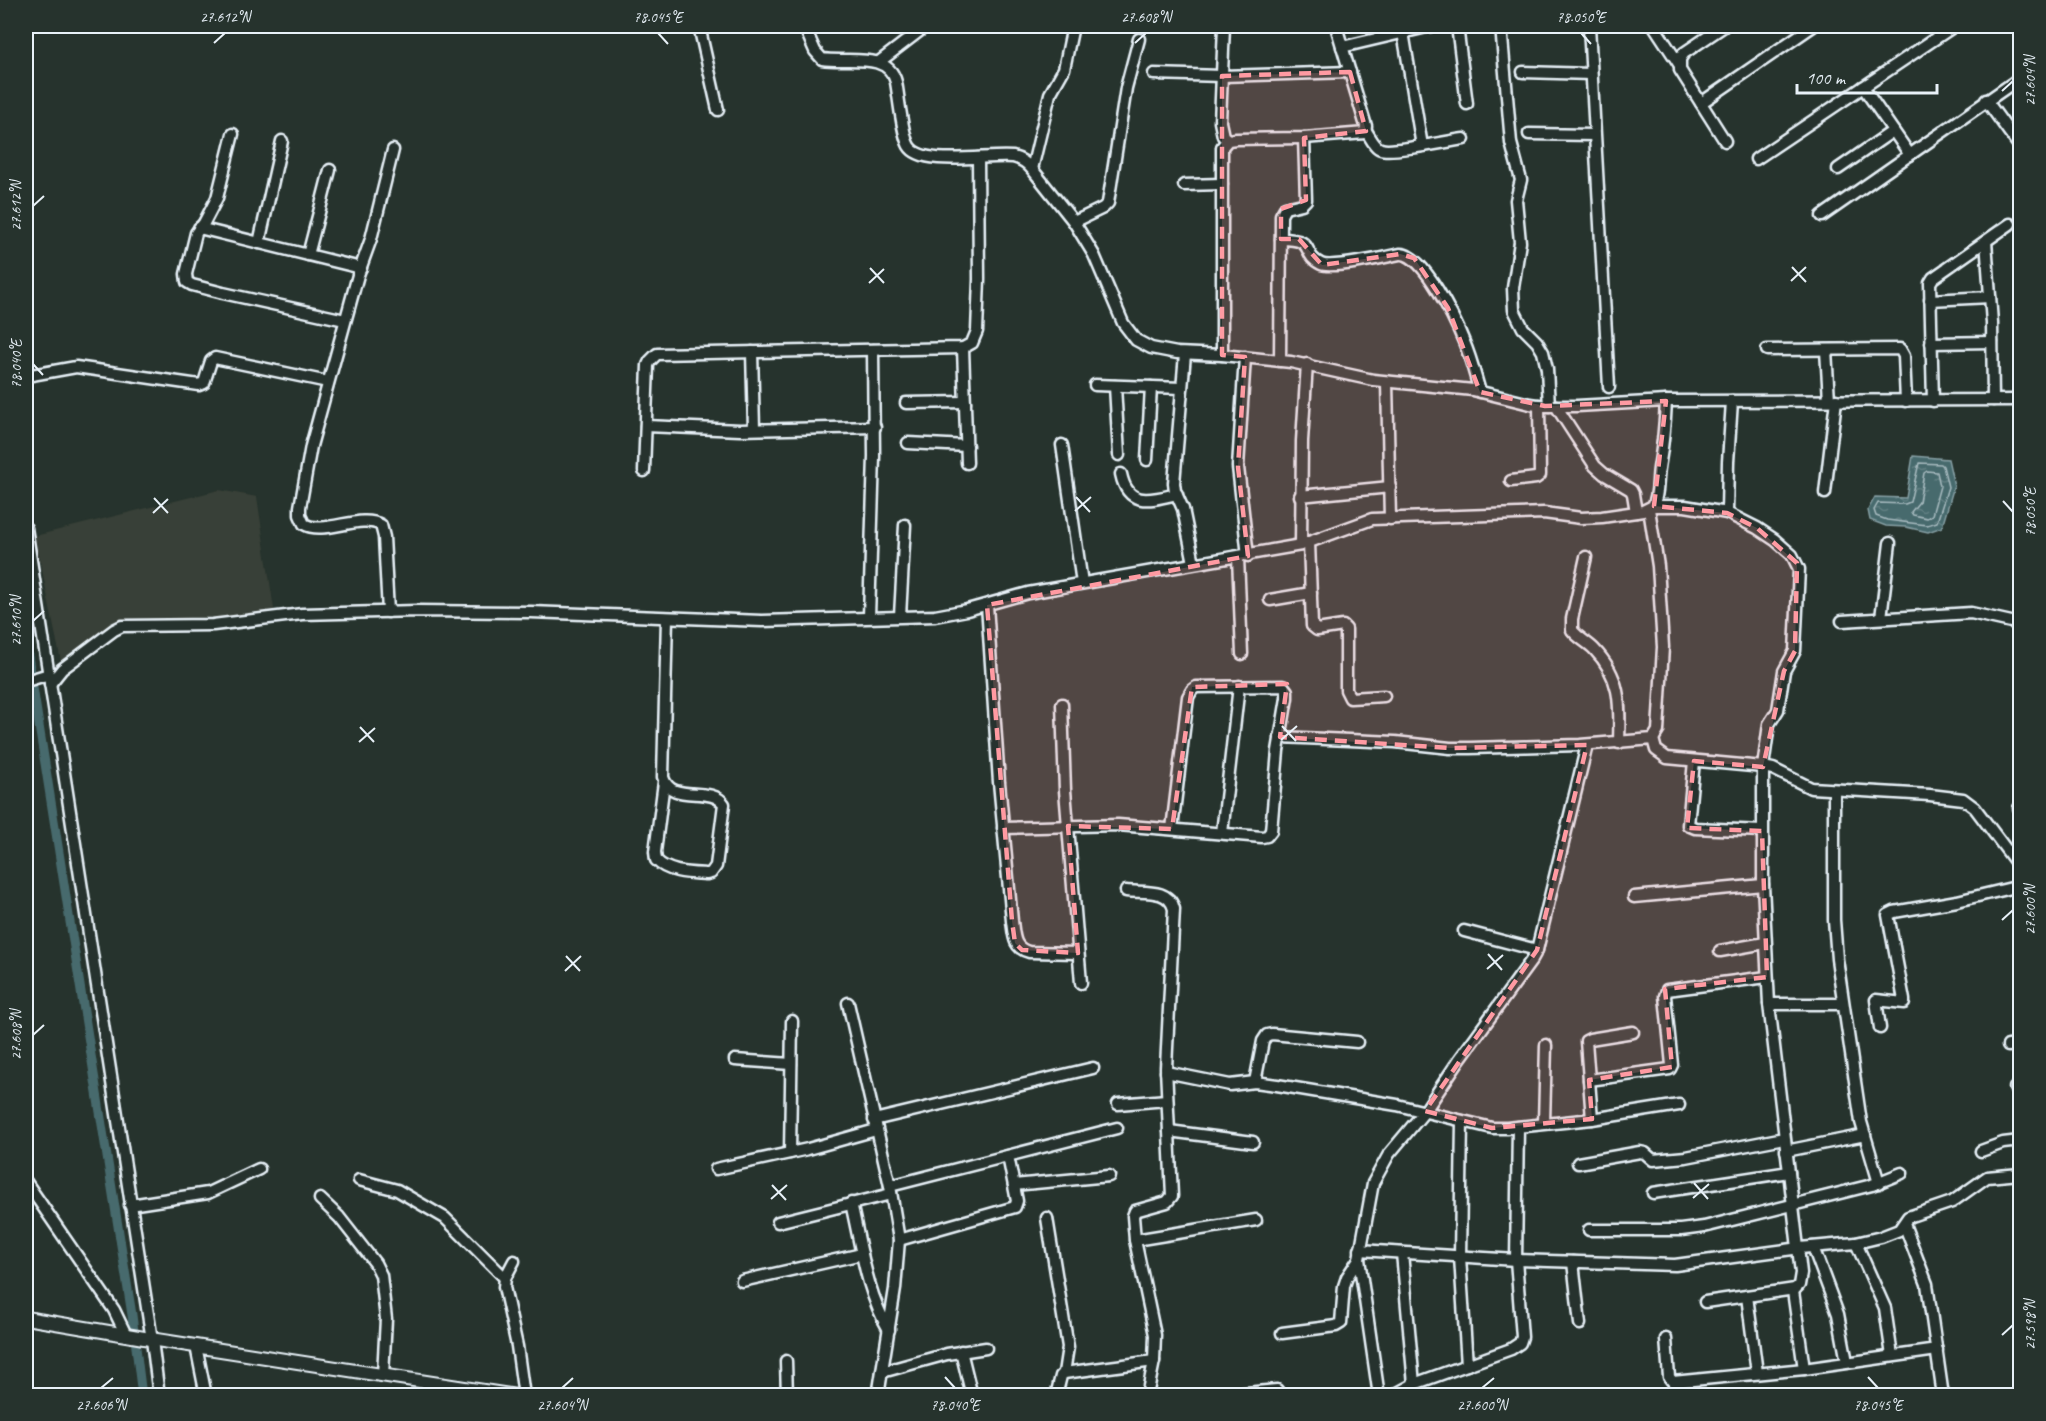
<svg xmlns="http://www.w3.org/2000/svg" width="2046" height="1421" font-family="Caveat,sans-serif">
<defs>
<pattern id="water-ripples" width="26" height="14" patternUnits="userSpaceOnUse" patternTransform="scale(1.5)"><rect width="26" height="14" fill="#476a6d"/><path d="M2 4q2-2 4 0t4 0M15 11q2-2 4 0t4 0" fill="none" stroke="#628083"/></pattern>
</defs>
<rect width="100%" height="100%" fill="#26332d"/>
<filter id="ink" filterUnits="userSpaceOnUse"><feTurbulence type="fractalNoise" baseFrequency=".0167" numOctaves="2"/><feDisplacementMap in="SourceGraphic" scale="12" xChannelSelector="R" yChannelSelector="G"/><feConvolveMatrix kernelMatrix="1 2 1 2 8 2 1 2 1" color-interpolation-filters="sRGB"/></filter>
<g filter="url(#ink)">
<!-- built -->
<polygon fill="#394037" points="219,490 257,497 275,616 146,624 117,633 62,666 35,536"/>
<!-- water -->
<polygon fill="url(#water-ripples)" stroke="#87a0a5" stroke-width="1.5" points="1913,456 1948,459 1954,486 1942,527 1928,532 1906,527 1886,526 1870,520 1868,510 1875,497 1906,498"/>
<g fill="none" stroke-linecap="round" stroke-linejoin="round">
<!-- shore -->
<g stroke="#a8bbc0" stroke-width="1.5">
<polygon points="1919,463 1941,464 1943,466 1948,487 1937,522 1927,525 1887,520 1876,516 1874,510 1878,503 1905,504 1910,502"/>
<polygon points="1927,471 1937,472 1940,486 1932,515 1927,518 1913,515 1911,512 1919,502 1924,473"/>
</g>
<!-- canal -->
<polyline stroke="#476a6d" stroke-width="9" points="26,643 132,1315 142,1396"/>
<!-- minor casing -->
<g stroke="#e8f1f8" stroke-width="15">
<g id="minor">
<polyline points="699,26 718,110"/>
<path d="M804,26l11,25 7,8c26,4 66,-8 74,23 3,16 6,52 13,64 13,22 81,8 104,11 8,2 14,6 19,12l42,53 20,33 29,68 13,17 15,8 26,5 45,2 69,7 82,18 100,10 57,14 15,2h32l89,-5 354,-1"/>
<polyline points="1224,26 1220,122 1223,136 1228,140"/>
<polyline points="1457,26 1467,104"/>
<polyline points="1501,26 1511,143 1521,180 1516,200 1520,242 1513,288 1514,310 1523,328 1537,342 1543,352 1547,369 1549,406"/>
<polyline points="1589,26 1609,387"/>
<polyline points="1654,26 1679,64"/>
<polyline points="1724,26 1684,53 1680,59 1680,70 1725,141"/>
<polyline points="1403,32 1422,146"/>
<polyline points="1342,47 1431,26"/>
<polyline points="879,62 926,26"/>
<polyline points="1523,72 1591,74"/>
<polyline points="1154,74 1222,76 1350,72"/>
<polyline points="1863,87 1910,155"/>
<polyline points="1986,100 2020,147"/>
<polyline points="1701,103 1813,26"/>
<path d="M1366,131c4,5 8,16 15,18 10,4 69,-8 83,-10"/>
<polyline points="233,134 217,198 204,223 196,233 186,274 187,282 192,285 223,293 345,320"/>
<polyline points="1529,134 1594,135"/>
<polyline points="1756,159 1954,26"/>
<polyline points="1032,169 1050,94 1064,69 1073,26"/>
<polyline points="1838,169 1893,131"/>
<polyline points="1184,185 1222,184"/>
<polyline points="1822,216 2020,78"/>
<polyline points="1074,222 1103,208 1108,203 1126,88 1139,39"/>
<polyline points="199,228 361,268"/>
<path d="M1281,239c37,0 19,15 40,25 10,5 66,-7 79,-10 23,-2 56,68 64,88 7,16 11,33 16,50"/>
<polyline points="1986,241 1992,323 1993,400"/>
<polyline points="259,243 282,141"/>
<polyline points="308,255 330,170"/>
<polyline points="1930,300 1990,297"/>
<polyline points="1931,343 1992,342"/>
<polyline points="963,348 967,463"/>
<polyline points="1767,350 1900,349 1904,356 1906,401"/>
<polyline points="1826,350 1829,400"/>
<polyline points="752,352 754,429"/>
<polyline points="1185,354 1174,483 1175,491 1183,509 1194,563"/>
<polyline points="1222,355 1222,147 1228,140 1236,139 1304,138 1365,133 1366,126 1336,26"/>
<polyline points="1245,357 1238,467 1248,556"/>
<polyline points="1280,361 1281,215 1285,208 1302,204 1306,200 1304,138"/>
<polyline points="26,376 76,367 199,385 204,383 211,361 215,358 328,382"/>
<polyline points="1387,382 1390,519"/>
<polyline points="1095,385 1182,388"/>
<polyline points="1115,386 1119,455"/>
<polyline points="1933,401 1930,283 1933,278 2010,224"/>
<polyline points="906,403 965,402"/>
<polyline points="1556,406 1595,466 1604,474 1631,490 1633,494 1636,512"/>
<polyline points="646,426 740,430 875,427"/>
<polyline points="908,443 967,446"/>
<polyline points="1062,445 1082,583"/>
<polyline points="1147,460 1151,387"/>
<polyline points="644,471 648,365 650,361 657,354 963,348 972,343 977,331 979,279 978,158"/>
<path d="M1121,474c7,34 30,26 56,20"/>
<polyline points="1511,481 1536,478 1540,475 1539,405"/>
<polyline points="1825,493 1836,400"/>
<polyline points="1300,496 1390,487"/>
<polyline points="1653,506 1685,506 1727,513 1757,528 1775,540 1792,555 1799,569 1795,651 1784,671 1778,710 1769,724 1763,767 1763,885 1769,1004 1801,1273 1799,1285 1793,1291 1804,1369"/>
<polyline points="1727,513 1728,462 1732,401"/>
<polyline points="26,528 152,1340 159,1396"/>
<polyline points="1309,542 1312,626 1317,630 1343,626 1346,629 1346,690 1350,698 1384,696"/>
<polyline points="1301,545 1302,441 1307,364"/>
<polyline points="1238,557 1242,654"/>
<path d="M1586,557l-14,62v11c6,8 15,12 22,19 28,29 26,56 25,94"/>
<polyline points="1270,600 1311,593"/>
<path d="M987,605l12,177 13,139c2,14 1,27 17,31l49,1"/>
<path d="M388,612l-4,-75 -3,-12c-21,-12 -57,11 -77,-1l-4,-9v-8l11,-61 47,-171 13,-36 22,-89"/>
<polyline points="900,616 905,525"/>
<polyline points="869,617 874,456 873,350"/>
<polyline points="1881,618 1890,543"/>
<polyline points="1842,621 1971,613 2020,624"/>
<polyline points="26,681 49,674"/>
<path d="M50,684l12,-15 52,-39 8,-4 91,-1 89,-11 115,-3 114,1 231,9 173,-5 32,-6 61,-17 273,-48 71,-26 172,-6 37,5 21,-1 41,-6 10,-5c6,-12 4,-25 6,-38 4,-23 6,-43 7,-67"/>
<polyline points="1062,704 1065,790 1081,983"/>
<polyline points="1280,737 1395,742 1450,748 1470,748 1580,745 1653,739 1658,731 1663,647 1658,566 1649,509"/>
<polyline points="1653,739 1656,750 1667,758 1763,767 1773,769 1811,788 1930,795 1963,799 1975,808 2020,868"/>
<polyline points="1694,761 1688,825 1695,828 1762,831"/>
<path d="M664,782l-9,70 1,8c12,13 34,13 51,14l4,-1 5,-7 8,-62c-14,-20 -53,1 -61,-27l4,-159"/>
<polyline points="1834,790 1834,920 1837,959 1861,1122 1879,1183"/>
<polyline points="2019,808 2020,808"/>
<polyline points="1003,828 1118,825 1262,837 1267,836 1271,831 1278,751 1287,698 1287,691 1283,686 1196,687 1192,690 1188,697 1172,829"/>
<polyline points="1222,833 1239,686"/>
<path d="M1126,891c18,2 43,-3 48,18l-8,159 6,128 -5,6 -32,9 -2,5 2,24 20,95 -1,26 -7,35"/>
<polyline points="1634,897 1763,885"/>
<polyline points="1464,931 1537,950"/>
<polyline points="1720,951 1765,943"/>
<polyline points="848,1003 890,1186 899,1240 895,1289 878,1396"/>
<polyline points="1769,1004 1843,1004"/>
<polyline points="1880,1028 1876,1000 1904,1003 1904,1000 1888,915 1894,912 1957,901 2020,886"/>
<polyline points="2008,1046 2020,1045"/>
<polyline points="735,1060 791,1064"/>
<polyline points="1166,1072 1230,1085 1255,1082 1277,1085 1397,1105 1492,1128 1507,1128 1592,1119 1679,1105"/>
<polyline points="1589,1080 1670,1069 1672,1065 1665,996 1667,990 1767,977"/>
<polyline points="1255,1082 1263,1041 1267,1035 1272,1034 1357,1042"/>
<polyline points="2015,1088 2020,1087"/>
<polyline points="1118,1104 1167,1100"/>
<polyline points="1592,1119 1586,1041 1590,1039 1633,1032"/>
<polyline points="874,1120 1093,1068"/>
<polyline points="1462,1121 1460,1257 1467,1365"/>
<polyline points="1544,1123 1546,1045"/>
<polyline points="1169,1131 1253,1142"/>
<polyline points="1786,1151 1865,1135"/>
<polyline points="1981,1151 2003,1143 2020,1141"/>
<polyline points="790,1153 792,1021"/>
<polyline points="1578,1163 1640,1152 1645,1153 1653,1160 1686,1157 1784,1138"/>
<polyline points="716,1169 808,1149 876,1130"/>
<polyline points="359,1180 397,1190 445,1218 505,1278"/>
<polyline points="26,1182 114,1310 126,1335"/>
<polyline points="1014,1185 1109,1176"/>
<polyline points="890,1186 1117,1128"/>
<polyline points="1653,1193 1789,1172"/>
<polyline points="320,1199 339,1217 375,1263 381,1275 386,1319 383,1375"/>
<path d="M851,1203c10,43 15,88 38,127"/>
<polyline points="130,1205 208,1193 259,1169"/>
<polyline points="1047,1218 1068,1347 1064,1373"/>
<polyline points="778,1222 891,1194"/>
<polyline points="1904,1224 1927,1284 1943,1396"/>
<polyline points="1589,1230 1681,1230 1704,1227 1872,1185 1902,1173"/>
<polyline points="899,1240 1015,1207 1017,1201 1008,1156"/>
<polyline points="1135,1240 1256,1220"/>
<polyline points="1856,1243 1885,1308 1892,1356"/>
<polyline points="1813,1247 1838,1314 1847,1362"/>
<polyline points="1360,1250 1516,1260 1675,1265 1800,1248 1856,1243 1881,1237 1899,1230 1908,1217 1952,1202 1987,1177 2020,1174"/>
<polyline points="1402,1253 1414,1384"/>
<polyline points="514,1261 505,1278 504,1287 517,1346 524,1396"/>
<polyline points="1573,1262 1580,1324"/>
<polyline points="742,1281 862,1254"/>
<polyline points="1747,1296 1757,1373"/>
<polyline points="1705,1302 1795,1289"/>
<polyline points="1282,1333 1336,1326 1341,1323 1344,1286 1347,1277 1359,1259"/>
<polyline points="1666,1339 1669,1377 1673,1382 1804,1369 1937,1350"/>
<polyline points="196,1346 206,1396"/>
<polyline points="961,1351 972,1396"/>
<polyline points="786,1361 787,1396"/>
<polyline points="882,1372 947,1354 986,1348"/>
<polyline points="1056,1396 1061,1376 1064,1373 1154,1361"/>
<polyline points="1215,1396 1277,1390"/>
<polyline points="1379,1396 1359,1259 1373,1183 1389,1154 1425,1111 1459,1060 1531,961 1537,950 1587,745"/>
<polyline points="1392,1396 1414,1384 1511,1349 1520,1343 1522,1337 1516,1260 1518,1127"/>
</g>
</g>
<!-- tertiary casing -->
<g stroke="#e8f1f8" stroke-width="16">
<polyline id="tertiary" points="26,1318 144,1338 516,1396"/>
</g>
<!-- minor -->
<use href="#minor" stroke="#26332d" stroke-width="10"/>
<!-- tertiary -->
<use href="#tertiary" stroke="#26332d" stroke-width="12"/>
</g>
</g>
<!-- marked area -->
<path fill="#ff9aa2" fill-opacity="0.2" stroke="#ff9aa2" stroke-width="4.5" stroke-dasharray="12 8" stroke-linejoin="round" d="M1350,72l16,59 -62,7 2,62 -25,9v30h18l23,26 78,-11 14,4 34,50 32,84 65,14 121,-5 -12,105 73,7 30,15 40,35 -2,88 -11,20 -21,96 -69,-6 -7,67 75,3 5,146 -102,12 7,78 -83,13 3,39 -100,9 -67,-17 112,-161 50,-205 -137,3 -170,-11 7,-53 -95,3 -20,142 -104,-3 10,127 -56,-3 -7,-7 -3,-22 -25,-316 261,-49 -10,-89 7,-110 -23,-2v-279z"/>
<!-- ticks -->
<path fill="none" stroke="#e8f1f8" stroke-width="2" d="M658,33l10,11M1581,33l10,11M214,43l11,-10M1135,43l11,-10M2002,91l11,-10M33,206l11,-10M1792,267l14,15M870,268l14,15M1791,281l15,-14M869,283l15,-14M33,364l10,11M1076,497l14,15M154,498l14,15M2003,501l10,11M1075,511l16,-14M153,513l15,-14M33,621l11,-10M1282,726l14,15M360,727l14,15M1281,740l16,-14M359,742l16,-14M2002,920l11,-10M1488,954l14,16M566,956l14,15M1487,969l16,-14M565,971l16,-15M33,1035l11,-10M1694,1183l14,16M772,1185l14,15M1693,1198l16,-14M771,1199l16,-14M2002,1335l11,-10M945,1377l10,11M1868,1377l10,11M101,1388l12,-10M562,1388l11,-10M1482,1388l12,-10"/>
<!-- margin -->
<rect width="2046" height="1421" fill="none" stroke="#26332d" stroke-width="66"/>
<!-- scale -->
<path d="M1797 84v9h140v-9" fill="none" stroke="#e8f1f8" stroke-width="3"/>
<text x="1806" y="84" font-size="18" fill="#e8f1f8" stroke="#26332d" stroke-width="4.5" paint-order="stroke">100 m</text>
<rect x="33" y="33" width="1980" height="1355" fill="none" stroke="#e8f1f8" stroke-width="2"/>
<g font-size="15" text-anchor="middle" fill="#e8f1f8">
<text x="225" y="22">27.612°N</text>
<text x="658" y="22">78.045°E</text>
<text x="1146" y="22">27.608°N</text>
<text x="1581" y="22">78.050°E</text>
<text transform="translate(2030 81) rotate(-90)" y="5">27.604°N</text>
<text transform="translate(16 206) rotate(-90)" y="5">27.612°N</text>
<text transform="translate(16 364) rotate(-90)" y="5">78.040°E</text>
<text transform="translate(2030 512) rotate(-90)" y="5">78.050°E</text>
<text transform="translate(16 621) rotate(-90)" y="5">27.610°N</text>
<text transform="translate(2030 910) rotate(-90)" y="5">27.600°N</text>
<text transform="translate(16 1035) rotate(-90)" y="5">27.608°N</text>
<text transform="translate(2030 1325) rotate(-90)" y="5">27.598°N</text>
<text x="101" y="1410">27.606°N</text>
<text x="562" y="1410">27.604°N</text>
<text x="955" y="1410">78.040°E</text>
<text x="1482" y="1410">27.600°N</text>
<text x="1878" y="1410">78.045°E</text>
</g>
</svg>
